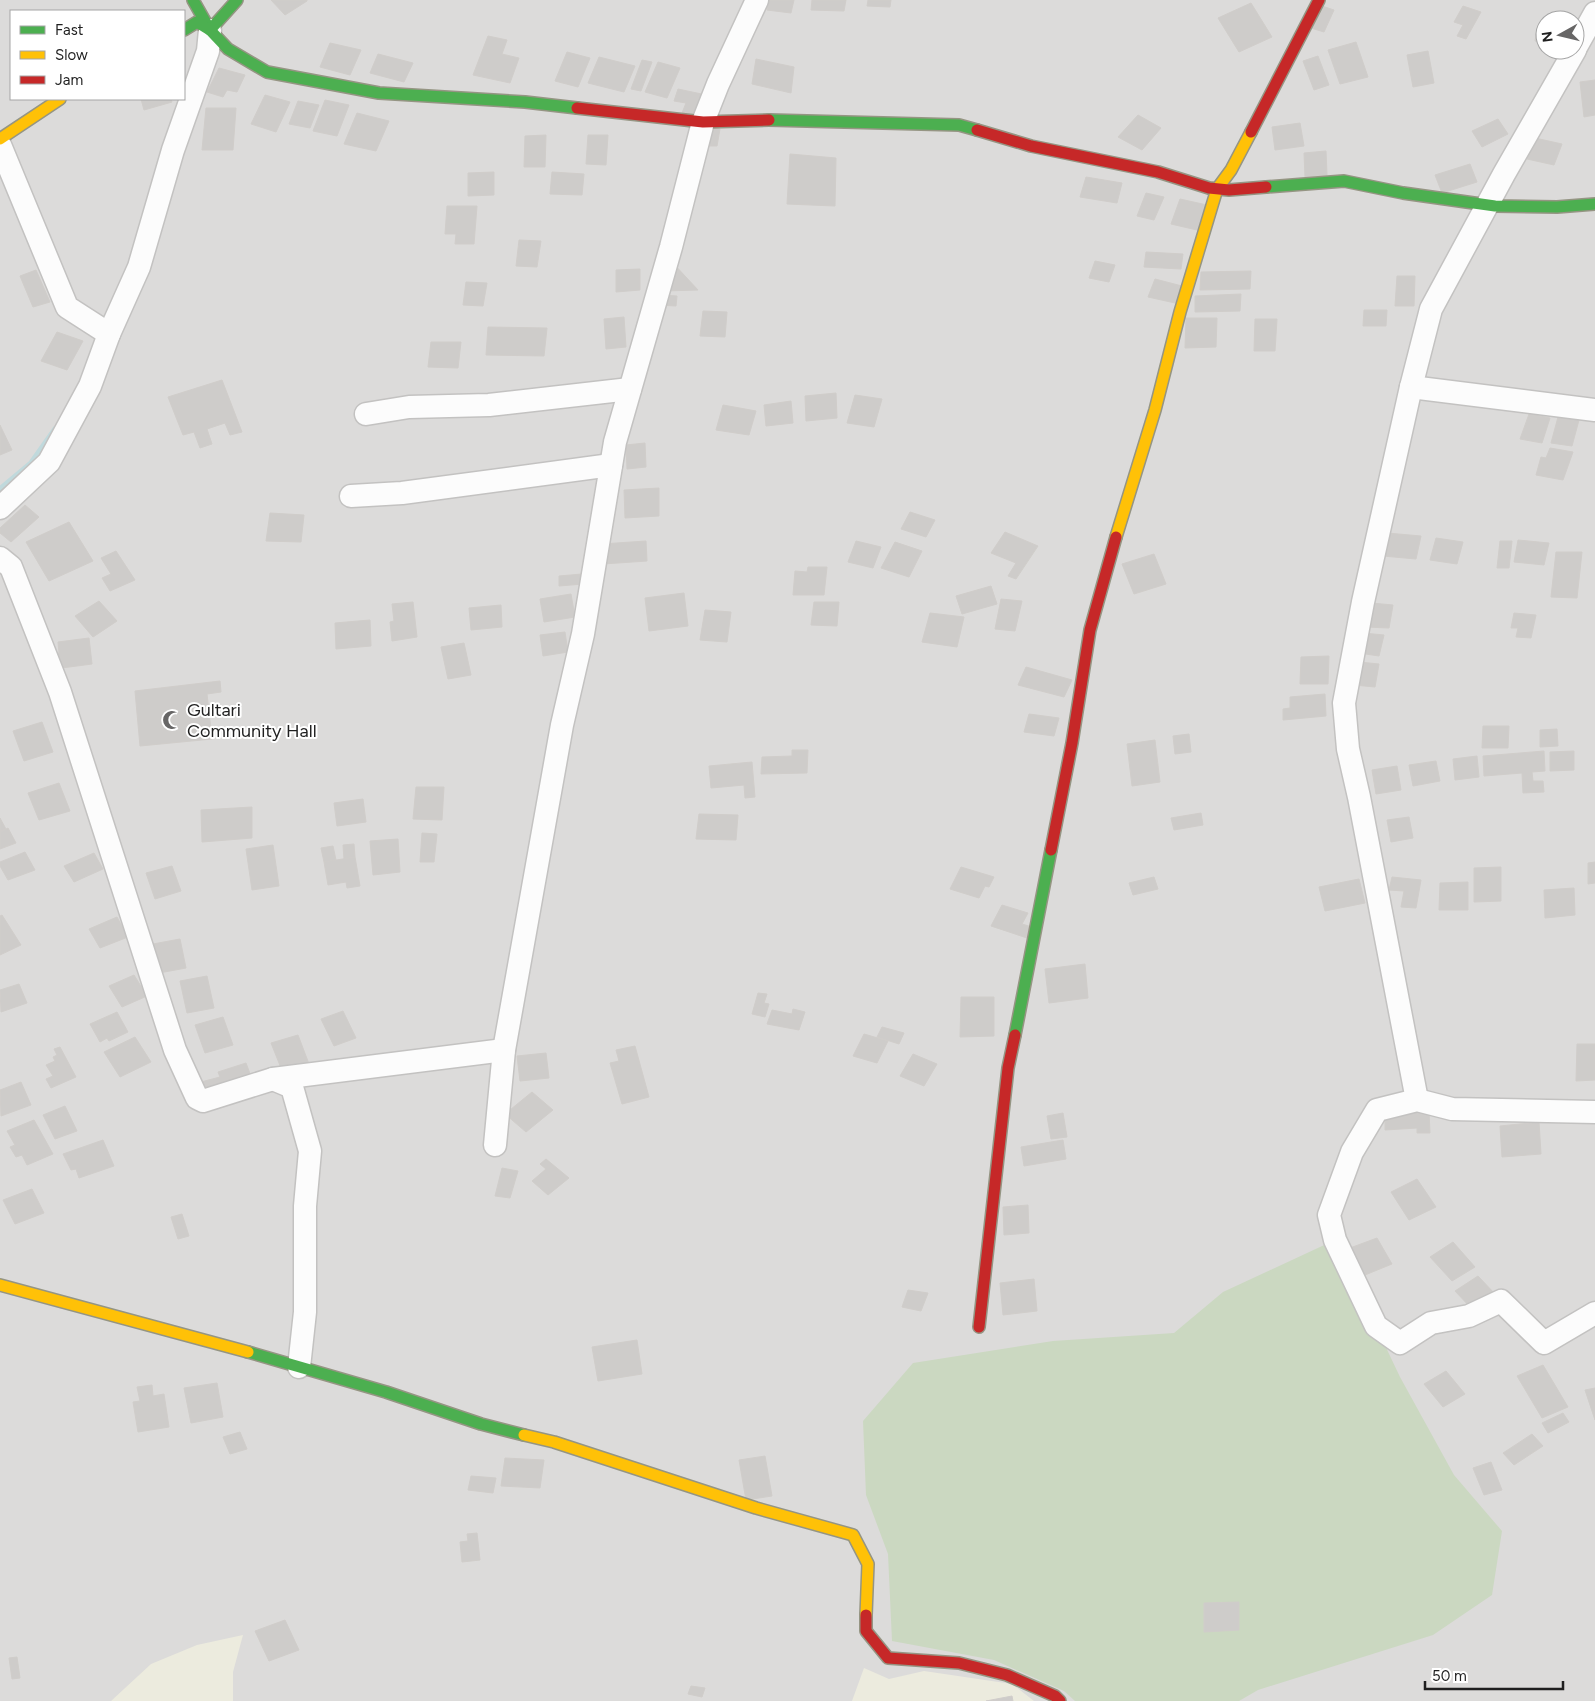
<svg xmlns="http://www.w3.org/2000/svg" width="1595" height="1701" font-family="Figtree,sans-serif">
<rect width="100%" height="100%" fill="#edebe9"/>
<!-- residential -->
<path fill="#dcdbda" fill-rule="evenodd" d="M0,0h1595v1701h-1595zM11,11h173v88h-173zM1545,20h30v30h-30z"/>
<!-- farmland -->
<g fill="#ecebde">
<polygon points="243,1635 233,1672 233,1701 111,1701 151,1664 197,1645"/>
<polygon points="864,1668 889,1679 924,1671 1012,1684 1034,1701 852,1701"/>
</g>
<!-- forest -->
<polygon fill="#cbd8c1" points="1335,1240 1400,1377 1454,1475 1502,1531 1492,1595 1433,1635 1258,1690 1239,1701 1075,1701 1064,1691 994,1660 892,1641 888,1554 866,1495 863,1421 913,1363 1053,1341 1174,1333 1223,1292"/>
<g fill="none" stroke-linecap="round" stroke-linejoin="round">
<!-- stream -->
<polyline stroke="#c0d9dc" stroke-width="5.5" points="0,489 31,463 55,429"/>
</g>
<!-- building -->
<g fill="#ceccca" stroke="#d0cdca">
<polygon points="271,0 307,0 307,1 285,15"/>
<polygon points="769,0 794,0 791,13 767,10"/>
<polygon points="812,0 846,0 844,11 811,10"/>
<polygon points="868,0 891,0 890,7 867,6"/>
<polygon points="1251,3 1272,37 1239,52 1218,18"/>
<polygon points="1322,6 1334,10 1324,32 1311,28"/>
<polygon points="1463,6 1481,12 1466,39 1457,36 1463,25 1454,22"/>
<polygon points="1538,25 1545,26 1545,42 1535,41"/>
<polygon points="488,36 507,40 502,54 519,58 510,83 473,75"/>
<polygon points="1356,42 1368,77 1340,84 1328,50"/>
<polygon points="330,43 361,50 350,75 320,67"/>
<polygon points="1428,51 1434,83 1413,87 1407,55"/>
<polygon points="567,52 590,58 578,87 555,81"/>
<polygon points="378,54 413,63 404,82 370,73"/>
<polygon points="1318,56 1329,85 1314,90 1303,61"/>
<polygon points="599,57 635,66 624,92 588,83"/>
<polygon points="756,59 794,67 791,93 752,84"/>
<polygon points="642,60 652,62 641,91 631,89"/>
<polygon points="658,62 680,68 667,98 645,92"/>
<polygon points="219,68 245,75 237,92 227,90 223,97 207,92"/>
<polygon points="1595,80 1595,115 1584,117 1580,82"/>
<polygon points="678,89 711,96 703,118 682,113 686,103 674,101"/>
<polygon points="265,95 290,102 276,132 251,124"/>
<polygon points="141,99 171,99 172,102 144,110"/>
<polygon points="325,100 349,105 337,136 313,131"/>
<polygon points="298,101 319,105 310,128 289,124"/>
<polygon points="206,108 236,108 233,150 202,150"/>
<polygon points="357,113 389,121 376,151 344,144"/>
<polygon points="1138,115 1161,128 1142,150 1118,137"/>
<polygon points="1498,119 1508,134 1482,147 1472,131"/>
<polygon points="1300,123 1304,146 1275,150 1272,127"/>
<polygon points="707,127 720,129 717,146 702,146"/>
<polygon points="546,135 545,167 524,167 525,136"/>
<polygon points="588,135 608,135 606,165 586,164"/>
<polygon points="1535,138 1562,144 1554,165 1527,159"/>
<polygon points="1326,151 1327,175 1305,177 1304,153"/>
<polygon points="790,154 836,158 835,206 787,204"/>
<polygon points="1470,164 1477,182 1442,193 1435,175"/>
<polygon points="494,172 494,195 468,196 468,173"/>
<polygon points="552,172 584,174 582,195 550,194"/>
<polygon points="1086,177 1122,183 1117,203 1080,197"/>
<polygon points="1146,193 1164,197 1154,220 1137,216"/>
<polygon points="1180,199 1207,205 1197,230 1171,224"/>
<polygon points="447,206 477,206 474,244 455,244 456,234 445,234"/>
<polygon points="519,240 541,241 537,267 516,266"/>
<polygon points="1146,252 1183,254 1181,269 1144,267"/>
<polygon points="1095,261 1115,265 1109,282 1089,278"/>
<polygon points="672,262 698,290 663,291"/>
<polygon points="640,269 640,290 616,292 616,270"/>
<polygon points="36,270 50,302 33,307 20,276"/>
<polygon points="1251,271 1250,289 1200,290 1201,272"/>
<polygon points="1397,276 1415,276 1414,306 1395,306"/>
<polygon points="1155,279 1182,286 1175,303 1148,297"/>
<polygon points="466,282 487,283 483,306 463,305"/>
<polygon points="1241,294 1240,311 1195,312 1195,296"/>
<polygon points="661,295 677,296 676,306 658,305"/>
<polygon points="1364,310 1387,310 1386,326 1363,326"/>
<polygon points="703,311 727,312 725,337 700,336"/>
<polygon points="624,317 626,347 606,349 604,319"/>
<polygon points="1186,318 1217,318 1216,347 1185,348"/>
<polygon points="1255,319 1277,319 1275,351 1254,351"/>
<polygon points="488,327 547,328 544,356 486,355"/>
<polygon points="57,332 83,341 67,370 41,361"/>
<polygon points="431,342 461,342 458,368 428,367"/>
<polygon points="222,380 242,432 230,435 225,423 207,429 212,444 200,448 194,432 183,435 168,397"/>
<polygon points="836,393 837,418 806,421 805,396"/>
<polygon points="855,395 882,399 874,427 847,423"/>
<polygon points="791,401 793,423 766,426 764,405"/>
<polygon points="723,405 756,411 749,435 716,430"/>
<polygon points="1529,414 1550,418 1542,443 1520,439"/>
<polygon points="1558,417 1579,420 1572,446 1551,443"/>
<polygon points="0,425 12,450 0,455"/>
<polygon points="645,443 646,467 627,469 626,445"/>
<polygon points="1550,448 1573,452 1563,480 1536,475 1541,457 1546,458"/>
<polygon points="659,488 659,516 625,518 624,490"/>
<polygon points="25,505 39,517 11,542 0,533 0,528"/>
<polygon points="910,512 935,520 926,537 901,529"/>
<polygon points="270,513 304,515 301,542 266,541"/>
<polygon points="69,522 93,561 49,581 26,542"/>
<polygon points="1005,532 1038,546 1016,579 1008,576 1016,563 991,553"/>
<polygon points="1387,533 1421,536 1416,559 1383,556"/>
<polygon points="1436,538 1463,542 1457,564 1430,560"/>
<polygon points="1518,540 1549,543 1544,565 1514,562"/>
<polygon points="646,541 647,561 603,564 602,544"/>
<polygon points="856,541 881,547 873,568 848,562"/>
<polygon points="1500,541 1512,541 1509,568 1497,568"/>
<polygon points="895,542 922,551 909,577 881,568"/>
<polygon points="116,551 135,580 110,591 102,578 111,574 101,558"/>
<polygon points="1556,552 1582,552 1577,598 1551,597"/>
<polygon points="1154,554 1166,584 1134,594 1122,564"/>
<polygon points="808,567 827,567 824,595 793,595 795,571 807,572"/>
<polygon points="582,574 583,584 559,586 559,576"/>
<polygon points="991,586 997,604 962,614 956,596"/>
<polygon points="684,593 688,626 649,631 645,598"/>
<polygon points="571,594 575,617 544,622 540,599"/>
<polygon points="1001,599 1022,601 1015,631 995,629"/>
<polygon points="99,601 117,621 93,637 75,616"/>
<polygon points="413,602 417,637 392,641 390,622 394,621 392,604"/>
<polygon points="814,602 839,602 837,626 811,625"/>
<polygon points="1371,603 1393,605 1389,628 1366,627"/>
<polygon points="501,605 502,627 471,630 469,608"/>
<polygon points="705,610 731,612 727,642 700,640"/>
<polygon points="930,613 964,617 957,647 922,642"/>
<polygon points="1514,613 1536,615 1531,638 1516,637 1518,628 1511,628"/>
<polygon points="370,620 371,646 336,649 335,623"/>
<polygon points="565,632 568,652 543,656 540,635"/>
<polygon points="1363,633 1384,635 1379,656 1359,653"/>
<polygon points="89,638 92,664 54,669 52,654 59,653 58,642"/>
<polygon points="464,643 471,675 448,679 441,647"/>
<polygon points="1329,656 1328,684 1300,684 1301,657"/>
<polygon points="1359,662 1379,664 1375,687 1354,685"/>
<polygon points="1026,667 1072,680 1064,697 1018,685"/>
<polygon points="220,681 221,692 207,694 212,739 140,746 135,691"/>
<polygon points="1325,694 1326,716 1283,720 1283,709 1290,708 1290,697"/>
<polygon points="1029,714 1059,718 1054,736 1024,732"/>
<polygon points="42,722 53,752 24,761 13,731"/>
<polygon points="1483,726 1509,726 1508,748 1482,748"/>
<polygon points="1557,729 1558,746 1540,747 1540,730"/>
<polygon points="1189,734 1191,752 1175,754 1173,736"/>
<polygon points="1155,740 1160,782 1132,786 1127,744"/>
<polygon points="792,750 808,750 807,773 761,774 762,757 792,756"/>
<polygon points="1544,751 1545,771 1532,772 1533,781 1543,781 1544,792 1523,793 1522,773 1484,776 1483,756"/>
<polygon points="1574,751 1574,770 1550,771 1550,752"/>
<polygon points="1477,756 1479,777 1455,780 1453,759"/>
<polygon points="1436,761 1440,781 1413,786 1409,765"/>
<polygon points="752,762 755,797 745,798 744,785 711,788 709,766"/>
<polygon points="1397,766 1401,790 1376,794 1372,770"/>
<polygon points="59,783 70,811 39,820 28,793"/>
<polygon points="416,787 444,787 442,820 413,819"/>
<polygon points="363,799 366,822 337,826 334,803"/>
<polygon points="252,807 252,838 202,842 201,810"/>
<polygon points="1201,813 1203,825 1174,830 1171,818"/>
<polygon points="699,814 738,815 736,840 696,839"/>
<polygon points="1409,817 1413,838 1391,842 1387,820"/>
<polygon points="0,818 6,829 0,832"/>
<polygon points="8,828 16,843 0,849 0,832"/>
<polygon points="422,833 437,834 434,862 420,862"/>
<polygon points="398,839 400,872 373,875 370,841"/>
<polygon points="354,844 355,857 344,859 343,845"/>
<polygon points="273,845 279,886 252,890 246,849"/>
<polygon points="333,846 336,860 324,862 321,848"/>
<polygon points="25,852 35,870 8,880 0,866 0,862"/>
<polygon points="94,853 103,869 74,882 64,866"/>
<polygon points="355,857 360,886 347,888 346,882 328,885 324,862"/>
<polygon points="1595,862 1595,883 1588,884 1588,863"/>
<polygon points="172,866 181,891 155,899 146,873"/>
<polygon points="961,867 994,877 989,887 985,886 979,898 950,889"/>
<polygon points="1501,867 1501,901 1474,902 1474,868"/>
<polygon points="1154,877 1158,889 1133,895 1129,883"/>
<polygon points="1392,877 1421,880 1416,908 1401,907 1404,891 1389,890"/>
<polygon points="1359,879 1365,903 1325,911 1319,887"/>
<polygon points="1468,882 1468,910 1439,910 1440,883"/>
<polygon points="1574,888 1575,915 1545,918 1544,890"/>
<polygon points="1002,905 1028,913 1022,924 1032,927 1027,938 991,926"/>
<polygon points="2,915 21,945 0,955 0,916"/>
<polygon points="117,917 128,937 100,948 89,929"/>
<polygon points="180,939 186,968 159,973 153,944"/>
<polygon points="1085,964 1088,998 1049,1003 1045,969"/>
<polygon points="134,975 147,996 122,1007 109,986"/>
<polygon points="207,976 214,1008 187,1013 180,981"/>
<polygon points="19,984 27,1003 1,1012 0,990"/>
<polygon points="758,993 767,994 764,1003 769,1004 765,1017 752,1014"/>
<polygon points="961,997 994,997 994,1036 960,1037"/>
<polygon points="793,1009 805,1012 799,1030 767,1024 772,1010 792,1014"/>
<polygon points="343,1011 356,1038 334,1046 321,1019"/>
<polygon points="117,1012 128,1032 109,1041 107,1038 100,1042 90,1024"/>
<polygon points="223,1017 233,1045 205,1053 195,1025"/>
<polygon points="882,1027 904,1033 899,1044 877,1037"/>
<polygon points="864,1034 888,1041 877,1063 853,1056"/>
<polygon points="298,1035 309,1064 283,1073 271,1043"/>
<polygon points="135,1037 151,1062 120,1077 104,1052"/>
<polygon points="1577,1044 1595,1044 1595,1080 1576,1081"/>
<polygon points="635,1046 649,1097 622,1104 610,1063 619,1061 616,1050"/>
<polygon points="60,1047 76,1077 51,1088 46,1079 53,1076 46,1065 55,1061 53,1057 57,1055 54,1049"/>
<polygon points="546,1053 549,1078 520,1081 517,1056"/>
<polygon points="913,1054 937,1064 924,1086 900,1076"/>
<polygon points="246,1063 252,1079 205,1093 201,1082 220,1077 218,1072"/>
<polygon points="21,1082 31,1105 1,1116 0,1090"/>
<polygon points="532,1092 553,1110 526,1132 505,1114"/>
<polygon points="65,1106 77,1131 55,1139 43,1115"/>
<polygon points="1429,1112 1430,1133 1417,1133 1417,1128 1385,1130 1385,1114"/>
<polygon points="1063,1113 1067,1137 1051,1139 1047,1116"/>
<polygon points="34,1120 53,1154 27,1165 22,1155 16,1157 10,1147 15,1145 7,1131"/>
<polygon points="1539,1122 1541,1154 1502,1157 1500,1126"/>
<polygon points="103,1140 114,1166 79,1178 76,1169 71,1170 63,1154"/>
<polygon points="1063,1140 1066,1159 1024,1166 1021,1147"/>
<polygon points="546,1159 569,1178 548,1195 532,1181 546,1169 540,1164"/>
<polygon points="502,1168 518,1171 510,1198 495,1196"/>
<polygon points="1417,1179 1436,1207 1409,1220 1391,1192"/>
<polygon points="32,1189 44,1213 15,1224 3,1200"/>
<polygon points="1028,1205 1029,1233 1004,1235 1003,1207"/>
<polygon points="182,1214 189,1236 178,1239 171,1217"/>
<polygon points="1377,1238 1392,1264 1365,1275 1350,1248"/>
<polygon points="1453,1242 1475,1267 1452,1281 1430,1257"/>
<polygon points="1478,1276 1495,1294 1472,1309 1455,1291"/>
<polygon points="1034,1279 1037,1311 1003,1315 1000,1283"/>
<polygon points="908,1290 928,1293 921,1311 902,1307"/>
<polygon points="637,1340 642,1374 598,1381 592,1347"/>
<polygon points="1543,1365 1568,1407 1542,1418 1517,1376"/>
<polygon points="1446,1371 1465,1394 1443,1407 1424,1384"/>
<polygon points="217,1383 223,1417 191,1423 184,1388"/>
<polygon points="152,1385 153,1396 164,1394 169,1427 138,1432 133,1402 140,1401 137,1387"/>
<polygon points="1595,1388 1595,1420 1585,1390"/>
<polygon points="1563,1413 1569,1422 1548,1433 1542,1423"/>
<polygon points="240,1432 247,1449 230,1454 223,1437"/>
<polygon points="1532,1434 1543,1446 1514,1465 1503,1453"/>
<polygon points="765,1456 772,1496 746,1500 739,1460"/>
<polygon points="505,1458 544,1460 540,1488 501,1486"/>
<polygon points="1491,1462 1502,1490 1484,1495 1473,1468"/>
<polygon points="471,1476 496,1478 493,1493 468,1490"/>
<polygon points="477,1533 480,1560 462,1562 460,1542 468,1541 467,1534"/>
<polygon points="1239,1602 1239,1630 1204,1632 1204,1603"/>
<polygon points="285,1620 299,1650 269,1661 255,1631"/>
<polygon points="17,1657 20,1678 12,1679 9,1658"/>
<polygon points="691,1686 705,1688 702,1697 688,1694"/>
<polygon points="1012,1696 1013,1701 986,1701"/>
</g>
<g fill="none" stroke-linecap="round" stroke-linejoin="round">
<!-- street casing -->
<g stroke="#c3c2c1" stroke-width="25">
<g id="street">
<polyline points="1575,49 1595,13"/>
<polyline points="0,145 67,307 109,334"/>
<polyline points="1411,387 1595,410"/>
<polyline points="366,414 409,407 489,405 630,389"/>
<polyline points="351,496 402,493 611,465"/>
<polyline points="0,508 49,462 90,386 109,334 139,267 173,150 208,51 210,30"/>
<polyline points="0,558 11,567 60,692 175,1050 197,1098 203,1101 273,1079 504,1050"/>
<polyline points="273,1079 292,1087 310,1151 305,1206 305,1312 299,1367"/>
<polyline points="1417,1100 1359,797 1348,749 1344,703 1363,602 1411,387 1431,309 1504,174 1575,50"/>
<polyline points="1595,1112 1452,1109 1417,1100 1377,1110 1352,1152 1329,1215 1335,1240 1376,1326 1400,1343 1431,1323 1469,1316 1501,1301 1544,1343 1595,1313"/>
<polyline points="495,1145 504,1050 562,725 583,634 615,442 671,247 703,122 718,84 757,0"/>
</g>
</g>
<!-- fast casing -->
<g stroke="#959583" stroke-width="14">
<g id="fast">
<polyline points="193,0 210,30 228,49 267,72 379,93 525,102 577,108"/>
<polyline points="184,30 197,22 210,30 237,0"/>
<polyline points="769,120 959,125 977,130"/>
<polyline points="1266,187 1344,181 1403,193 1495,206 1557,207 1595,204"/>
<polyline points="1015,1035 1051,850"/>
<polyline points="248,1352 386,1392 481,1424 524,1435"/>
</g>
</g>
<!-- slow casing -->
<g stroke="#959583" stroke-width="14">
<g id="slow">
<polyline points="0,139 60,99"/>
<polyline points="1116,537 1155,410 1180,312 1217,189 1231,170 1251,132"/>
<polyline points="0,1285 248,1352"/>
<polyline points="524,1435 554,1442 756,1508 853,1535 868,1564 866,1615"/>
</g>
</g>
<!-- jam casing -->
<g stroke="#959583" stroke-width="14">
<g id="jam">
<polyline points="577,108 703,122 769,120"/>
<polyline points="977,130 1031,146 1158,172 1209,188 1229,190 1266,187"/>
<polyline points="1251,132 1319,0"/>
<polyline points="1051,850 1072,743 1090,630 1116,537"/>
<polyline points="979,1327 1008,1068 1015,1035"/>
<polyline points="866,1615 866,1631 888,1658 959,1663 1007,1675 1055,1696 1060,1701"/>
</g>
</g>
<!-- street -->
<use href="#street" stroke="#fcfcfc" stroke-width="22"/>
<!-- fast -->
<use href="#fast" stroke="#4caf50" stroke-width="11"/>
<!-- slow -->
<use href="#slow" stroke="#ffc107" stroke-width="11"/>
<!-- jam -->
<use href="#jam" stroke="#c62828" stroke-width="11"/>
</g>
<!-- icons -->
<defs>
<g id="mosque-bare" transform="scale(1.5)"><path d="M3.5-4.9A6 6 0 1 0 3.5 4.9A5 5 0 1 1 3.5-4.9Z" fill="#676666" stroke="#fff" stroke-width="2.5" paint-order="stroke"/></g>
</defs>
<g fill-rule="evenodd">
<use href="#mosque-bare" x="172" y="720"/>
</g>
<g text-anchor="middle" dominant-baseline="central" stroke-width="4" stroke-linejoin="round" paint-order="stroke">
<!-- poi labels -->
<g font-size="18" fill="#1f1f1f" stroke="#fff" text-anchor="start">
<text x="187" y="710">Gultari<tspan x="187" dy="21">Community Hall</tspan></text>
</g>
</g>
<!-- legend -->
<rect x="10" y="10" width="175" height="90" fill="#ffffff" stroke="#a5a5a5"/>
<rect x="20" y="26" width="25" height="8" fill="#4caf50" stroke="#a5a5a5"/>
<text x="55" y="35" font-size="15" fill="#1f1f1f">Fast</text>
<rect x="20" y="51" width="25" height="8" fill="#ffc107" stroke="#a5a5a5"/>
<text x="55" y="60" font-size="15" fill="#1f1f1f">Slow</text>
<rect x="20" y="76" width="25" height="8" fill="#c62828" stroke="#a5a5a5"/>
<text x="55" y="85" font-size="15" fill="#1f1f1f">Jam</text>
<!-- north arrow -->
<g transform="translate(1560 35) rotate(262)"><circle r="24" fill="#ffffff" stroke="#a5a5a5"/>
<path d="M0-4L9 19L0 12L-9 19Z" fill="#676666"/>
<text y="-8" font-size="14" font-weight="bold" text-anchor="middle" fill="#1f1f1f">N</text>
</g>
<!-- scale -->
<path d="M1425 1681v8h138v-8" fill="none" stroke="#1f1f1f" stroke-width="2.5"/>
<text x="1432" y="1681" font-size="15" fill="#1f1f1f" stroke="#ffffff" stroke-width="4" paint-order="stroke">50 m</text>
</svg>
